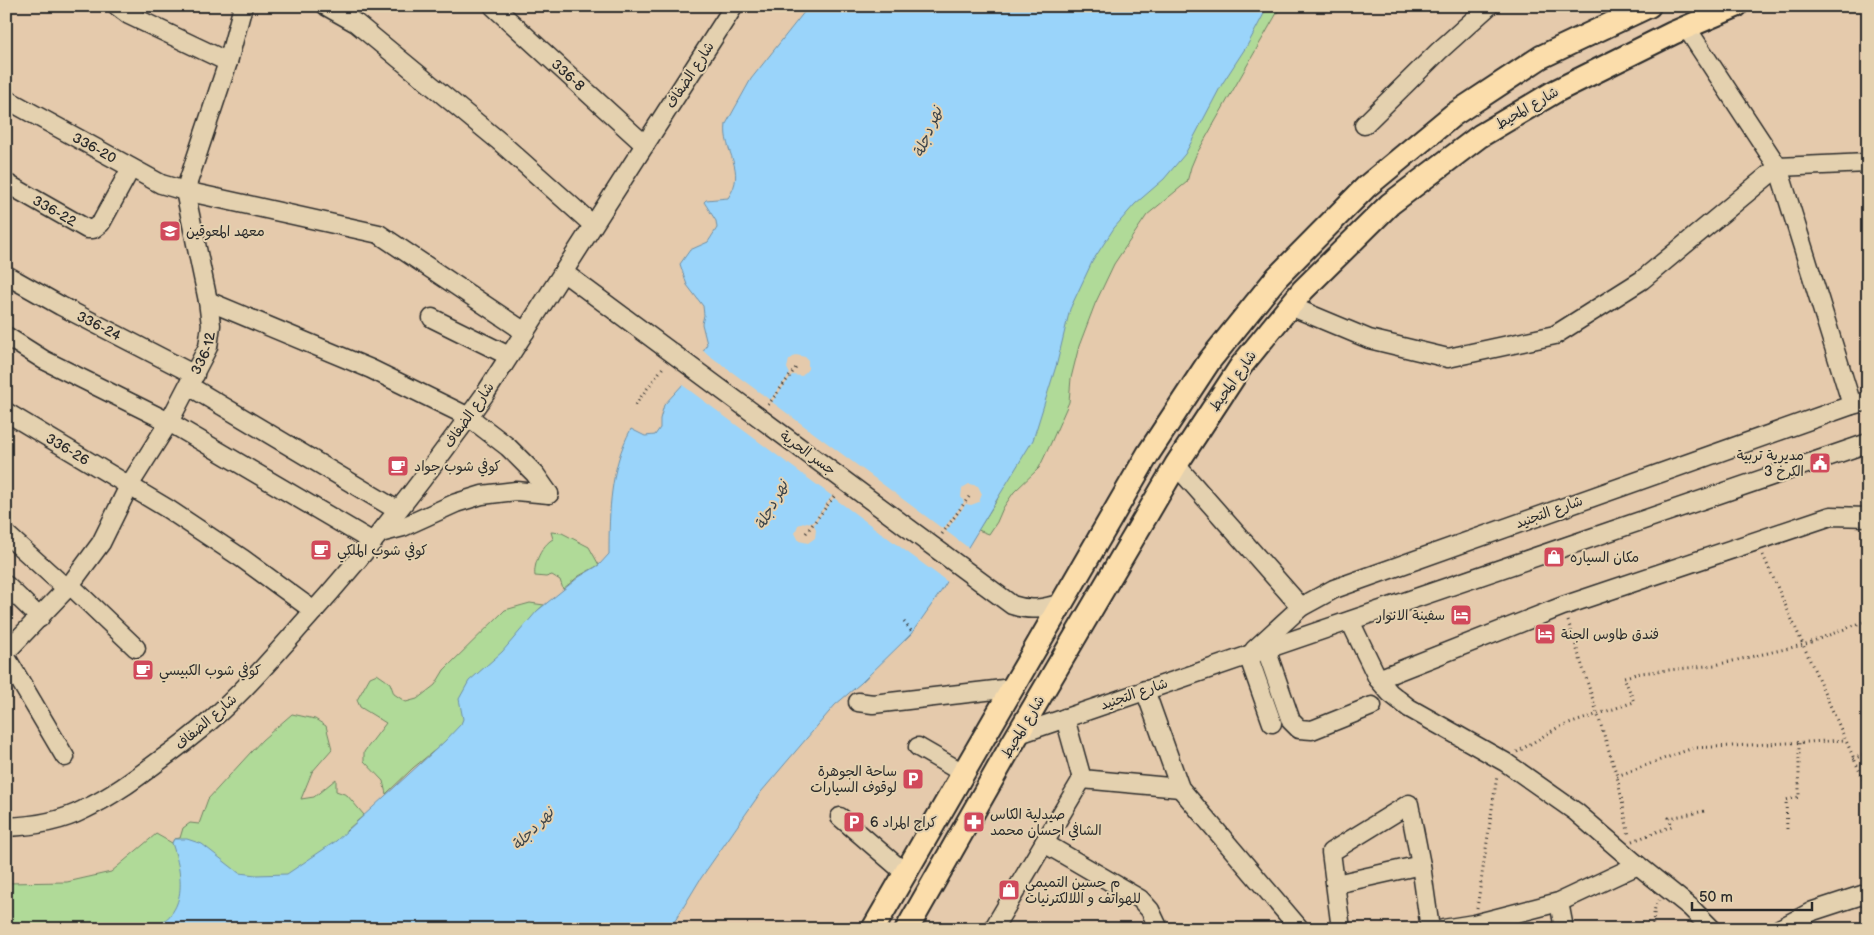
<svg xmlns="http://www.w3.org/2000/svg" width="1874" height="935" font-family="'Balsamiq Sans','Playpen Sans Arabic',sans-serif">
<rect width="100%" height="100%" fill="#e5caac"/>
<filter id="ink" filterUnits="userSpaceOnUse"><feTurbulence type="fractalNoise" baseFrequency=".02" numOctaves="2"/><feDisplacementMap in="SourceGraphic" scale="10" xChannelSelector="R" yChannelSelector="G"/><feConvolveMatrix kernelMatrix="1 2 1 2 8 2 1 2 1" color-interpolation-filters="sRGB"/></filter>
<g filter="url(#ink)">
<!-- green -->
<g fill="#b0da98" stroke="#6e8262">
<polygon points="1232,6 1281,6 1196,155 1191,167 1187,182 1147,215 1114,264 1095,304 1079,346 1071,378 1069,402 1050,445 1039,468 1014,492 1003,508 997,522 989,534 978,530 997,500 1056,320"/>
<path d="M551,532l11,1 27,14 10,18 -20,11 -16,13 -3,-9 -8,-5 -6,2 -11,-1c-2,-12 7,-31 18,-37z"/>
<polygon points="530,603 544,605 537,611 516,684 413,768 386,794 383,781 364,761 364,752 386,723 360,707 357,700 370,677 377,674 390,683 394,694 406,702 417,699 435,685 444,670 505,610"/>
<polygon points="292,714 315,719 326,726 332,749 312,772 301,799 314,797 336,779 336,791 347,795 364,815 346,831 347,840 208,929 6,929 6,883 67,882 111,872 156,834 172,843 174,839 180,838 183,828 190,823 199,824 208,799 262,740"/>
</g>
<!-- water -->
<path fill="#9ad4fa" stroke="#6e90a7" d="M809,6h459l-20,38 -26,40 -37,70 -21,25 -29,25 -21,24 -22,34 -22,47 -13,54 -24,77 -91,150 -31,44 -50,49 -26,22 -74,87 -60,86 -31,51h-521c40,-14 34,-54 23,-86l2,-4h13l15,5 37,29 17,2 31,-1 49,-33 109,-100 16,-17 2,-5 -4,-20 10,-18 33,-29 35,-41 42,-34 20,-12 10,-11c0,-43 1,-86 22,-125l14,7 10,-1 5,-7v-9l4,-14 21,-23 22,-38 -5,-20 2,-9 -1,-9 -16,-21 -7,-21 10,-14 18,-8 9,-14 -1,-7 -12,-19 2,-2 22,-2c20,-29 -6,-46 -2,-74l25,-45z"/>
<!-- pier -->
<polygon fill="#e5caac" points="702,350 770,400 790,374 787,368 789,360 796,355 805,357 808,360 808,369 802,376 792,375 772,402 943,529 964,502 961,497 962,488 969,484 978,486 982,494 979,502 971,505 966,504 946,531 970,549 949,583 834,498 814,524 816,530 815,538 808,543 799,541 795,533 798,525 807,522 812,523 832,496 681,384 687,368"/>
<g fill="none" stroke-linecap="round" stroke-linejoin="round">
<!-- minor casing -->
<g stroke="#2b2b2b" stroke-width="21">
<g id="minor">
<polyline points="117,6 129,15 228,62"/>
<polyline points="326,6 356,23 499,141 593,225"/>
<path id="s1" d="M493,6l152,139"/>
<polyline points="1686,27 1778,167 1852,405"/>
<path id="s2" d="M6,99l155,85 24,7 194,43 146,98"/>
<polyline points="1364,125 1439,51 1489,6"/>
<path id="s3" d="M6,183l81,46h6l8,-6 30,-55"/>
<path d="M563,272l449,333c18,6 31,4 49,-2"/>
<path id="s4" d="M6,275l55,31 134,69"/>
<polyline points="208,301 371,369 469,417 508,447 535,474 549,494"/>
<polyline points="1290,306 1369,339 1448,358 1555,335 1642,280 1778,167 1868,163"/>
<polyline points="432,318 509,356"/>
<polyline points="6,336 44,360 169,422 373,542"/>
<polyline points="189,386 397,510"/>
<path id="s5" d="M6,412l162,97 75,50 71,52"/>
<polyline points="1176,465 1301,607"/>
<polyline points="380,533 403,527 456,503 482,495 516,491 549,494"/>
<polyline points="6,534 67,589"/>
<polyline points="6,585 40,618"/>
<polyline points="70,585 136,648"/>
<polyline points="1350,621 1378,679 1390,693 1409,708 1505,762 1576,812 1634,862 1690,907 1712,929"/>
<polyline points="1266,649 1291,721 1299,729 1312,730 1372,706"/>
<polyline points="1254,650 1301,607 1334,589 1852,405 1868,401"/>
<path id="s6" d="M6,652l64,-67 31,-42 29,-59 39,-62 39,-75 3,-22 -3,-24 -23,-110 43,-129 15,-56"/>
<polyline points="1248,655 1272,723"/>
<polyline points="6,657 65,757"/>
<polyline points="1378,679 1563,606 1831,516 1868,517"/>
<polyline points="1145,690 1180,788 1300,929"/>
<polyline points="858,702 873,704 1012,688"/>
<polyline points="1065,718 1082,779 1180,788"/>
<polyline points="1019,734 1868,443"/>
<polyline points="918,747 963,773"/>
<polyline points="840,817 905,873"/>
<path d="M6,827c26,-1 54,-5 77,-17 28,-13 52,-31 76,-49 18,-13 35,-26 51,-40 34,-30 64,-65 94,-99 65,-72 125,-149 181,-228l249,-388"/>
<polyline points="1044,843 1140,899 1150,910 1159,929"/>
<polyline points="1336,884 1421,865"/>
<polyline points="1559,902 1563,923 1560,929"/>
<polyline points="993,929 1082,779"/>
<polyline points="1341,929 1331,852 1409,804 1421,865 1430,929"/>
<polyline points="1443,929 1474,924 1559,902 1638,865"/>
<polyline points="1779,929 1813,911 1868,893"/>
</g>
</g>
<!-- major casing -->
<g stroke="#2b2b2b" stroke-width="26">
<g id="major">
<polyline points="873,929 1148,454 1210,360 1277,277 1366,187 1453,115 1541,57 1649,6"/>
<polyline points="907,929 1011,746 1176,465 1241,366 1303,290 1390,204 1480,136 1556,91 1673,33 1736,6"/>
</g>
</g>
<!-- path -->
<g stroke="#2b2b2b" stroke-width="3" stroke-dasharray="1 4" stroke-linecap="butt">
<polyline points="635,405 664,366"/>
<polyline points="768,405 798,365"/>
<polyline points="806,533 836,494"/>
<polyline points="942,534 971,494"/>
<polyline points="1763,555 1868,790"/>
<polyline points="1568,621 1617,776 1629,836"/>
<polyline points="904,622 912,632"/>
<polyline points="1517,752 1557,728 1634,702 1624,677 1641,673 1715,665 1803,645 1868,620"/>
<polyline points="1853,759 1868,753"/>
<polyline points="1617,776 1693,748 1845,740"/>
<polyline points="1787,829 1786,800 1799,797 1799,743"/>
<polyline points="1633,841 1672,826 1669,818 1705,811"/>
<polyline points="1477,908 1497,776"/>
<polyline points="1652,929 1655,907 1659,900"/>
</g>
<!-- minor -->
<use href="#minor" stroke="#e4d1af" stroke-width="18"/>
<!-- major -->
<use href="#major" stroke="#fbddab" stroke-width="22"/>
</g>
</g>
<!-- icons -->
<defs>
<g id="school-square" transform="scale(1.125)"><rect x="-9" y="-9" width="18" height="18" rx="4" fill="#d1495b" stroke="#e4d1af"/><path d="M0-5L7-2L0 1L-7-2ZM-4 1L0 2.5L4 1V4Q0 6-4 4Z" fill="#fff"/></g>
<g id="civic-square" transform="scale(1.125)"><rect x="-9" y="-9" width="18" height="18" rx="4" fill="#d1495b" stroke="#e4d1af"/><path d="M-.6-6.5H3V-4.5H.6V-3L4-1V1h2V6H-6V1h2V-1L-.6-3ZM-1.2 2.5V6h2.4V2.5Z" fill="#fff"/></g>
<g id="cafe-square" transform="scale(1.125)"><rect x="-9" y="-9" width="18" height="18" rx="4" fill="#d1495b" stroke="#e4d1af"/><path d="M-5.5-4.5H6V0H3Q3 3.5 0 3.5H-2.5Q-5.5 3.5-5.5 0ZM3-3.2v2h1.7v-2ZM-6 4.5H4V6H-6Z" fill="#fff"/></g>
<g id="shop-square" transform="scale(1.125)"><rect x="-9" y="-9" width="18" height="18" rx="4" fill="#d1495b" stroke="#e4d1af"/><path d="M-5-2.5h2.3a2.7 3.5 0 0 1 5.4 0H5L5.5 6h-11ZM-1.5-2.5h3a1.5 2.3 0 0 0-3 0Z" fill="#fff"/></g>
<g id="hotel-square" transform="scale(1.125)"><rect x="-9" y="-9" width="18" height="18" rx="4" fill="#d1495b" stroke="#e4d1af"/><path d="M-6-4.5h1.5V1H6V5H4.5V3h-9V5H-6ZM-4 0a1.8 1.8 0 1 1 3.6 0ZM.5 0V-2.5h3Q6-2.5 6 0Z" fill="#fff"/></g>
<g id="parking-square" transform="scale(1.125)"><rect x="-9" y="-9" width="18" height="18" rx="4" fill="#d1495b" stroke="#e4d1af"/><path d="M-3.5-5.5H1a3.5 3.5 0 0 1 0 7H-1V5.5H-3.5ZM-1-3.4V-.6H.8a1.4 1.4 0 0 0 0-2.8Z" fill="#fff"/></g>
<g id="pharmacy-square" transform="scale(1.125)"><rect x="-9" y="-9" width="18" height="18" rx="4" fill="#d1495b" stroke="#e4d1af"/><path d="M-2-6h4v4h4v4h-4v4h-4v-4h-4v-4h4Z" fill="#fff"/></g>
</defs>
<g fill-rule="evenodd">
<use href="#school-square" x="170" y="231"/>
<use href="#civic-square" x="1820" y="463"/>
<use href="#cafe-square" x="398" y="466"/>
<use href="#cafe-square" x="321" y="550"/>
<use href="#shop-square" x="1554" y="557"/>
<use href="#hotel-square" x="1461" y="615"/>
<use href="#hotel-square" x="1545" y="634"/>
<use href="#cafe-square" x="143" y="670"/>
<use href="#parking-square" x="913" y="779"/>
<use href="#parking-square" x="854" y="822"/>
<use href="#pharmacy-square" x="974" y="822"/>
<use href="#shop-square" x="1009" y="890"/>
</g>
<g text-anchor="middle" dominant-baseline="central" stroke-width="4" stroke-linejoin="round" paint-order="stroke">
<!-- street labels -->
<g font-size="14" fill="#2b2b2b" stroke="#e4d1af">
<text transform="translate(690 75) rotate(-57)">شارع الضفاف</text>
<text stroke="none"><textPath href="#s1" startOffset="102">336-8</textPath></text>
<text transform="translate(1527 108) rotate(-30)">شارع المحيط</text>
<text stroke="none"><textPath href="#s2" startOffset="101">336-20</textPath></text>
<text stroke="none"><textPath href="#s3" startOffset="56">336-22</textPath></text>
<text stroke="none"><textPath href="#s4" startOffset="106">336-24</textPath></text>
<text stroke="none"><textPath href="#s6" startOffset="361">336-12</textPath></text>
<text transform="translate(1233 381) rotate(-55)">شارع المحيط</text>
<text transform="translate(469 415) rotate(-55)">شارع الضفاف</text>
<text stroke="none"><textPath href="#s5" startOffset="72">336-26</textPath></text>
<text transform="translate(808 453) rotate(36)">جسر الحرية</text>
<text transform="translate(1549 512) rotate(-20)">شارع التجنيد</text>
<text transform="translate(1134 694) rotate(-19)">شارع التجنيد</text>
<text transform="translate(206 722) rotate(-41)">شارع الضفاف</text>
<text transform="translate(1023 727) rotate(-59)">شارع المحيط</text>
</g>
<!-- poi labels -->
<g font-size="14" fill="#2b2b2b" stroke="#e4d1af" text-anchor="start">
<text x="186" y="231">معهد المعوقين</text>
<text x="1804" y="455" text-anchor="end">مديرية تربية<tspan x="1804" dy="16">الكرخ 3</tspan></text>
<text x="414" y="466">كوفي شوب جواد</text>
<text x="337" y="550">كوفي شوب الملكي</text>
<text x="1570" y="557">مكان السياره</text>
<text x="1445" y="615" text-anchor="end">سفينة الانوار</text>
<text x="1561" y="634">فندق طاوس الجنة</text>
<text x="159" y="670">كوفي شوب الكبيسي</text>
<text x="897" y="771" text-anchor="end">ساحة الجوهرة<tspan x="897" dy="16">لوقوف السيارات</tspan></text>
<text x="990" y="814">صيدلية الكاس<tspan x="990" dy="16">الشافي احسان محمد</tspan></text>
<text x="870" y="822">كراج المراد 6</text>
<text x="1025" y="882">م حسين التميمي<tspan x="1025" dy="16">للهواتف و اللالكترنيات</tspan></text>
</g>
<!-- water labels -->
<g font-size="15" font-style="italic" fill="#3c444a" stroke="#e4d1af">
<text transform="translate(928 132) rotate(-68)">نهر دجلة</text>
<text transform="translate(772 505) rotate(-62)">نهر دجلة</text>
<text transform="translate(533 829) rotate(-46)">نهر دجلة</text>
</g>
</g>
<!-- margin -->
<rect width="1874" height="935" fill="none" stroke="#e4d1af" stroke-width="25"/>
<rect x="12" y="12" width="1849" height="910" fill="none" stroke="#2b2b2b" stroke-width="2" filter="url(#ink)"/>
<!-- scale -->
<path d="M1692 902v8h120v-8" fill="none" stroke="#2b2b2b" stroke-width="2.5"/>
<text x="1699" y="902" font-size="15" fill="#2b2b2b" stroke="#e4d1af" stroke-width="4" paint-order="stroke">50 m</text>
</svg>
